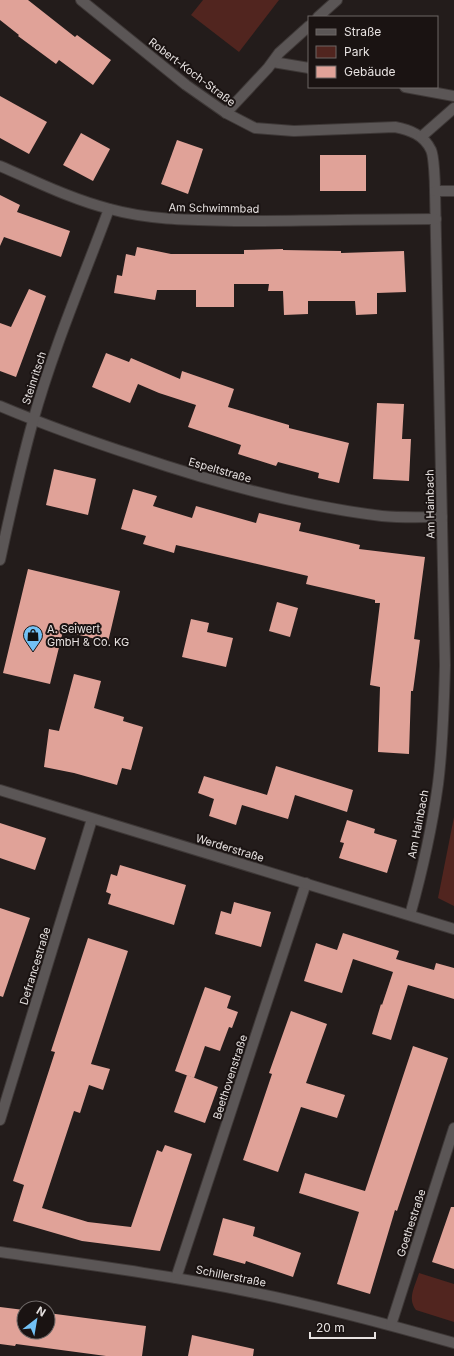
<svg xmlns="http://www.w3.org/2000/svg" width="454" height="1356" font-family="Inter,sans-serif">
<rect width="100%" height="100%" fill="#231c1b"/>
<!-- green -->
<g fill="#51251f">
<polygon points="203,0 279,0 239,52 191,15"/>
<polygon points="454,817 454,906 438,898"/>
<path d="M419,1273l35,11v38l-38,-12c-9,-12 -1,-23 3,-37z"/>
</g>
<!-- building -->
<g fill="#e0a298">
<polygon points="0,0 28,0 75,37 77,35 111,60 93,85 59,60 56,64 18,36 19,35 0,20"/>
<polygon points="0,96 47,122 29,154 0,138"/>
<polygon points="81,133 110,149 93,181 63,165"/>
<polygon points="177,140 203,149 188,194 161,184"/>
<rect x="320" y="155" width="46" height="36"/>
<polygon points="0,195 20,205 17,212 70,231 61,257 4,237 0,246"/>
<polygon points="137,247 171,254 244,254 244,250 283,249 283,250 341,251 341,253 404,251 406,292 377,293 377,314 356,315 355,301 308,301 308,314 284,315 283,291 268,291 269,284 234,284 234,307 196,307 196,290 157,290 155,300 114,293 117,275 122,276 126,254 135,256"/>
<polygon points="29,289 46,296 16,377 0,371 0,323 11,327"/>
<polygon points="106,353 129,362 131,358 180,379 182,371 234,389 228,407 289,425 289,428 349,443 339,483 318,478 319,473 278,462 276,466 238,454 241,445 188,427 196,405 159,393 138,384 130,403 92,387"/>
<polygon points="377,403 404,404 402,439 411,439 409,481 373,479"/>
<polygon points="54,469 96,479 88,515 46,505"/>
<polygon points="133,489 157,496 153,506 192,518 196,506 256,523 259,513 301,523 299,531 360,545 359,549 425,557 414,639 420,640 413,691 411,691 409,754 378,752 380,687 370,685 380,603 375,603 375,600 306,584 308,576 176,545 174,553 143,544 146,536 121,529"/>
<polygon points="28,569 120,591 108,642 63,631 50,684 3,673"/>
<polygon points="277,602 298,608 290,637 269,631"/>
<polygon points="191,619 209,623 207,632 233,638 226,667 182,657"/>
<polygon points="74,674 101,681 94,708 124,717 123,721 143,727 131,770 122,768 117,785 74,773 44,767 49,729 59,731"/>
<polygon points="276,766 353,790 347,812 295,795 288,819 242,805 236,825 209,816 214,799 198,793 204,776 267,795"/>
<polygon points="347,820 375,829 374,833 397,840 387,873 339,858 344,843 340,842"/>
<polygon points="0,823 46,838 35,870 0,858"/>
<polygon points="120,865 186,885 174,925 108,904 111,894 106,892 111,874 117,876"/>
<polygon points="234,902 271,912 261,947 215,934 221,911 231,914"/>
<polygon points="0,908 30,918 3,997 0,996"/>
<polygon points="343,933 399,951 396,959 434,970 436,963 454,968 454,999 408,985 391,1040 372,1034 381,1004 382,1005 393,972 353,959 342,993 304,981 316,943 337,950"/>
<polygon points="88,938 128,951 91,1064 110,1069 103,1090 89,1085 80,1113 74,1111 42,1208 88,1222 131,1227 157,1150 162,1152 165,1145 192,1154 160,1251 82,1241 13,1221 24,1185 13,1181 55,1052 51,1051"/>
<polygon points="205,987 231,996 227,1008 238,1012 232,1028 229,1027 220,1051 205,1046 194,1078 175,1071"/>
<polygon points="291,1011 327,1024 306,1083 345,1095 337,1118 301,1107 278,1172 243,1160 272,1074 269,1073"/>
<polygon points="413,1046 448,1058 397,1211 395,1210 370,1294 337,1284 359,1212 299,1193 305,1173 365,1191"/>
<polygon points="187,1075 218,1087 205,1123 174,1112"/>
<polygon points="451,1207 454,1207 454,1269 432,1262"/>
<polygon points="223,1218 255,1227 253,1236 301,1253 293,1277 246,1261 245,1264 213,1255"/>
<polygon points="0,1307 24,1310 24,1332 48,1332 48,1313 146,1326 142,1356 106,1356 16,1344 15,1346 0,1344"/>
<polygon points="192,1335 254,1349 253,1356 188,1356"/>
</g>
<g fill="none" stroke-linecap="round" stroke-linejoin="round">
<!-- service casing -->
<g stroke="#3e3837" stroke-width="12">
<g id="service">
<polyline points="318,17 337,0"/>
<polyline points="273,62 309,68"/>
<polyline points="405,87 454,96"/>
<polyline points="226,113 268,68 279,53 309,26"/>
</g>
</g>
<!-- minor casing -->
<g stroke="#3e3837" stroke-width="12">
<g id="minor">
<path d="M81,0l105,85 40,28 29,15 39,3 101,-4c15,3 29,8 36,23 3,6 4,33 4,41l10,474c-1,39 -2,80 -7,119 -6,44 -16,88 -28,131"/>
<polyline points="421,137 454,108"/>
<path d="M0,166c35,15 73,34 110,43 43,12 88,11 132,12 65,0 129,-2 194,-2"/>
<polyline points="435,191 454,191"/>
<path d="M0,406c45,19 90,35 136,50 80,27 162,50 246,60 20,2 40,1 60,1"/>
<path d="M0,560c10,-46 20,-93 33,-139 20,-72 50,-142 76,-212"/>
<polyline points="0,1120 92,819"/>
<path d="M0,1252c84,12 168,23 251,40 69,14 136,32 203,51"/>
<polyline points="176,1278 306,883"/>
<polyline points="391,1325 454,1128"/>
</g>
</g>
<!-- tertiary casing -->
<g stroke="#3e3837" stroke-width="12">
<polyline id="tertiary" points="0,790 454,929"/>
</g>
<!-- service -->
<use href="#service" stroke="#5b5656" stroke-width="10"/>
<!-- minor -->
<use href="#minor" stroke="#5b5656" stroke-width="10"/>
<!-- tertiary -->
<use href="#tertiary" stroke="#5b5656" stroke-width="10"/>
</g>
<!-- icons -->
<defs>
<g id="shop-pin" transform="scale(1)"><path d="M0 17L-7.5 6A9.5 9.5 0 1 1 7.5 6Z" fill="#72c1f5" stroke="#1a1312"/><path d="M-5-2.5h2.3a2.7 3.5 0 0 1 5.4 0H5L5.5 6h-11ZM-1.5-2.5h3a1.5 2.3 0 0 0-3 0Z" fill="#111"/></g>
</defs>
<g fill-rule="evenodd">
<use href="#shop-pin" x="33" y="635"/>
</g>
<g text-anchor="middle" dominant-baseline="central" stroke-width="4" stroke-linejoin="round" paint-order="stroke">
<!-- street labels -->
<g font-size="11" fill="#e7e2e1" stroke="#1a1312">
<text transform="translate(192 72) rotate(37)">Robert-Koch-Straße</text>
<text transform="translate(214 208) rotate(1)">Am Schwimmbad</text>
<text transform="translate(34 378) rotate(-72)">Steinritsch</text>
<text transform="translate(220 470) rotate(16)">Espeltstraße</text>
<text transform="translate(430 504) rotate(-91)">Am Hainbach</text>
<text transform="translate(418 824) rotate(-79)">Am Hainbach</text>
<text transform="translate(230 848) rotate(17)">Werderstraße</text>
<text transform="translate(35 966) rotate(-73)">Defrancestraße</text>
<text transform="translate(230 1077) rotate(-72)">Beethovenstraße</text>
<text transform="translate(411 1223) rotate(-72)">Goethestraße</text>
<text transform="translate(231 1276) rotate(11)">Schillerstraße</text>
</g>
<!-- poi labels -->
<g font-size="11" fill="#e7e2e1" stroke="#1a1312" text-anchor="start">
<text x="47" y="629">A. Seiwert<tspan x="47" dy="13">GmbH &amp; Co. KG</tspan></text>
</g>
</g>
<!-- legend -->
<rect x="308" y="16" width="130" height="72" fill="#1a1312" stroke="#6c6665"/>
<rect x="316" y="29" width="20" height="6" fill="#5b5656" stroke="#6c6665"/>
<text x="344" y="36" font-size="12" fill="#e7e2e1">Straße</text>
<rect x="316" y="46" width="20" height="12" fill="#51251f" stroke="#6c6665"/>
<text x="344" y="56" font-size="12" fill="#e7e2e1">Park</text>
<rect x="316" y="66" width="20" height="12" fill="#e0a298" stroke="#6c6665"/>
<text x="344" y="76" font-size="12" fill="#e7e2e1">Gebäude</text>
<!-- north arrow -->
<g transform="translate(36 1320) rotate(31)"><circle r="19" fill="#1a1312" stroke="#6c6665"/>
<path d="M0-3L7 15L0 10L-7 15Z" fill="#72c1f5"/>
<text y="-6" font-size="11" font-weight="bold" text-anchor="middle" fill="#e7e2e1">N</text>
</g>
<!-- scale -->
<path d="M310 1332v6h65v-6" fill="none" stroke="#e7e2e1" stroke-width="2"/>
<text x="316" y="1332" font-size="12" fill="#e7e2e1" stroke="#1a1312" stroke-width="3" paint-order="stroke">20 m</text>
</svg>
